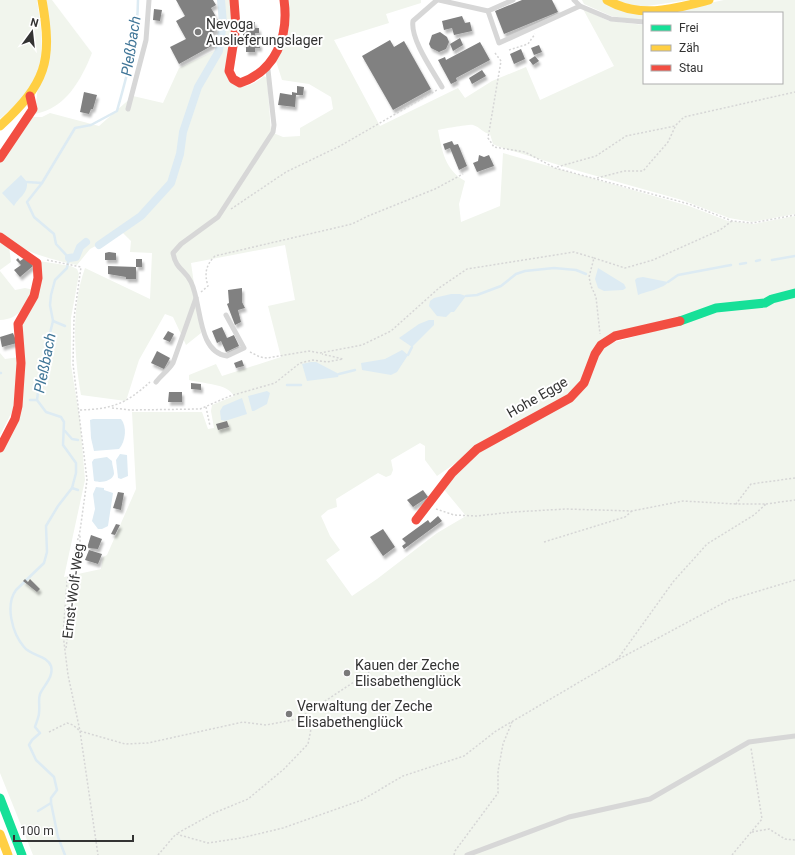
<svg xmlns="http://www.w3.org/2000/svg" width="795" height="855" font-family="Roboto,sans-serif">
<defs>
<filter id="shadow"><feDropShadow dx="2" dy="3.5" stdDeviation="1" flood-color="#0004"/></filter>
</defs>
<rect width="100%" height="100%" fill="#fff"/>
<!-- green -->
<g fill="#f1f5ed">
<path d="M0,0h37c4,28 10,59 -5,85 -7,12 -22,24 -32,34z"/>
<path d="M47,0h5l40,53c-11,27 -26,55 -57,61z"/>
<path d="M224,0h8c1,13 1,25 0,37 -2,15 -14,42 4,48 6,3 13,1 18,-2 4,-2 7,-5 10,-7l3,2 4,54 12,5 17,-1v-8l33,-19 -2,-12 -22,-13 -27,-4 -6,-19c9,-17 15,-42 11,-61h134v3l-35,11 3,9 -55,17 46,86 78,-38 7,10 27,-17 34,-14 14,33 74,-34 -31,-57 26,12 35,4v58h138v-70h-112l1,-2 53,-11h71v214l-43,8 -23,-4 -47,-18 -107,-30 -78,-24 -4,-2 -3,-10c-7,-1 -10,-7 -17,-9 -3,-1 -30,4 -35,5 4,21 7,40 27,51l-6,23 2,18 39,-16 3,-53 186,53 39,15 25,3 42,-8v76l-23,5 -7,5 -49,4 -56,19 -38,6 -15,6 -13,16 -11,29 -5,6 -9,7 -70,38 -62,43 -12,-16v-14l-5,-3 -29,17 2,10 -2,5 -5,2 -8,-4 -42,26 1,8 -9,3 -7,6 9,20 10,14 -14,10 26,36 25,-17 60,-46 29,-17 -24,-29 14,-17 22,-20 18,-11 79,-42 13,-16 10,-28 10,-9 68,-19 40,-15 50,-6 7,-4 22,-5v440l-46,5 -99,58 -82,18 -30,13 31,-12 81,-18 99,-57 46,-5v118h-762l-33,-82v-320l16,-30 3,-12 4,-41 -1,-47 17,-35v-27l32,5 6,3 2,5 -8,44v47l9,56 5,59 -21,97 37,-8 2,-12 4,-2 29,-66 -4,-77h70l6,17 6,-1 -3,-17 1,-6 22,-9c-7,-13 -31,-12 -45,-16v-5l27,-11 6,12 59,-19 -13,-51 27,-6 -10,-55 -94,18 10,70 -15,12 -13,-28 -8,-3 -26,46 -13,41 -45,-6c-7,-39 -10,-89 4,-127l65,31 2,-46 -22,-1 1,-11 -9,-9 -32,17 -13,16c-32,-7 -50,-12 -77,-30v-73l33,-45h9l8,-4 49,13 34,-30 30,7 16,-35 37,-18 9,-47z"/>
<polygon points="582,0 603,0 644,13 644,21 611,16 584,4"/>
<polygon points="614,0 689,0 640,7"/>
<polygon points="0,241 9,246 11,262 0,270"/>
<path d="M0,271l15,19 10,-2 9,2c-11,16 -13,29 -34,30z"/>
<polygon points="0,353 5,359 19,357 17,402 0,435"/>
</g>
<!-- water -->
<g fill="#ddebf3">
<path d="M21,175l6,7c1,12 -8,15 -13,24l-12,-13z"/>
<polygon points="598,268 624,284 626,288 623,290 604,291 598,288 595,279"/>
<path d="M643,277l25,5c-3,6 -23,10 -30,13l-3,-15 2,-2z"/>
<polygon points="451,294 460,294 466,296 454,312 451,312 446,317 437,316 429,306 430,301 434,298"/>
<polygon points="429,320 434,320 434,325 412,347 399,338 419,324"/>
<polygon points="402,350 408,355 397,372 391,375 362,370 361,363 385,359"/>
<polygon points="311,362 316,362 339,374 338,377 307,381 302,364"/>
<polygon points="267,391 270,393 267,404 254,411 252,411 248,396"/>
<polygon points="242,398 247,414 225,421 221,420 220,411 223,406"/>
<path d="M93,419h28c6,7 5,22 -2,30l-25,2 -3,-13 -1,-18z"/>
<polygon points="120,454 127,455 128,476 121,479 118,478 116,460"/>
<path d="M107,457l5,4c0,4 2,9 2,13 -2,8 -15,9 -20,7l-2,-19 2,-3z"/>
<polygon points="96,487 104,488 104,490 113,493 108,526 102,529 98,529 92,521 95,509 93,494"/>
</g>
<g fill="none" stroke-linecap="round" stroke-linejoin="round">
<!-- stream -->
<g stroke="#ddebf3" stroke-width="2.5">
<polyline points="27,182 42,183"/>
<polyline points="772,260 795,256"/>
<polyline points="756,261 760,260"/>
<polyline points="740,264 746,263"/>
<polyline points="668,282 678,275 731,265"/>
<polyline points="466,296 477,295 501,286 516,274 525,271 554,268 576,270 586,274"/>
<polyline points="53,321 65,326"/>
<polyline points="408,355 412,347"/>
<polyline points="0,373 1,373"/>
<polyline points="339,374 355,370"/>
<polyline points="287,385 301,385"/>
<polyline points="30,400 37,400"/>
<polyline points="65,431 72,439 78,440"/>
<polyline points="72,488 78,490"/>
<polyline points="38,811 51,803"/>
<path d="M65,855l-7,-18 -7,-34v-5l6,-8 -3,-13 -18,-17 -7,-15 3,-5 8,-7 -5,-6c1,-4 4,-10 4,-14 1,-7 -1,-13 1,-19 4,-9 14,-17 11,-28 -4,-11 -20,-10 -27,-19 -12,-14 -19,-42 -8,-57l28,-27 3,-11 -1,-26 12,-20 14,-18 4,-15v-10l-13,-18 1,-23 -3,-5 -15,-5 -9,-12 4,-31 12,-48 -3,-16 1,-10 4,-15 12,-12 2,-10 -13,-14 -2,-10 -20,-17 -7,-15 15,-19 33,-55 16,-3 26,-14c10,-36 21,-74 21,-111"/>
</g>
<!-- canal -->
<g stroke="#ddebf3" stroke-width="8">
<polyline points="99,245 141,216 171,183 180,154 183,132 198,87 219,51 223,23 221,0"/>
<polyline points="69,258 76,257 80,247 86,242"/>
</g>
</g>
<!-- building -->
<g fill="#818181" filter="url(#shadow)">
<polygon points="176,0 213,0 216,5 211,8 219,22 214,24 217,30 209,34 215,44 179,64 170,47 186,39 176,21 185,16"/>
<polygon points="522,0 552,0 558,12 504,34 495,11"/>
<polygon points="154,9 162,10 160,21 153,20"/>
<polygon points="462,16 465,23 470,22 472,31 454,35 452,28 444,30 442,21"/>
<polygon points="243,22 255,22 255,28 259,28 259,33 255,33 255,43 260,43 260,48 255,48 255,52 246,52 246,43 243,43"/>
<polygon points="440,32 447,37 449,42 446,49 439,52 431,48 429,44 432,35"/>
<polygon points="460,38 463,45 453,51 450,44"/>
<polygon points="390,40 394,47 404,41 431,89 393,110 362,56"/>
<polygon points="480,42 490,60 456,78 457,81 451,84 438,60 445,57 446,60"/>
<polygon points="539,45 542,52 534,55 531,48"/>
<polygon points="521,49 525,59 514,64 510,54"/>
<polygon points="535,56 539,61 533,65 529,60"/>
<polygon points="482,70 486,76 472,84 469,78"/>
<polygon points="297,86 304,87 303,95 296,95 295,107 278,105 280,93 292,95 292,92 297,93"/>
<polygon points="84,92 97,95 93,109 91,109 89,114 80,112"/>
<polygon points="452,141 454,145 458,144 467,166 459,170 450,148 445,150 443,144"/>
<polygon points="479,155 484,157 489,155 494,166 477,172 473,163 478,161"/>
<polygon points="109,252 116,253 116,260 105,260 105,253"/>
<polygon points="26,257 33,266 20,277 14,270 21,265 16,260 18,258 20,261"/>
<polygon points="136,259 142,259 142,267 136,267 136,279 126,279 126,277 108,274 108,266 136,267"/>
<polygon points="242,288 242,302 245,308 238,310 241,322 235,325 227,304 229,303 228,290"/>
<polygon points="222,327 227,338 234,335 239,346 226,352 221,341 217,343 212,331"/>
<polygon points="168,331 174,334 170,342 163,339"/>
<polygon points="13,333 17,343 2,347 0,337"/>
<polygon points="157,351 170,358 164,369 151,363"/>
<polygon points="242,360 244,366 236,368 234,363"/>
<polygon points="191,383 201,384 201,390 191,389"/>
<polygon points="169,392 182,392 182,402 168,402"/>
<polygon points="227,421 229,427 218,430 216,424"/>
<polygon points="423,490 428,497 413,507 407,500"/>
<polygon points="118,492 124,493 121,510 113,508"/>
<polygon points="438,516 442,521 404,549 402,546 406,543 402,539 428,520 430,523"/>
<polygon points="116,524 120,525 115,535 111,534"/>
<polygon points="383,529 395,547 383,556 370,537"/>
<polygon points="91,535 102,539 98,549 87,548"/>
<polygon points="89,550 102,554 98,564 85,560"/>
<polygon points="25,579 28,582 30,579 40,589 37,592 23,581"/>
</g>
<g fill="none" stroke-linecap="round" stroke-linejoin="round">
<!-- path -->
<g stroke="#d6d6d6" stroke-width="1.5" stroke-dasharray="2 2" stroke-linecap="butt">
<polyline points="509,50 528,44 535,34"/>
<polyline points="495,53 501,61 488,138 494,147 525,152 555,168 689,204 732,221 752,223 795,215"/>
<polyline points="557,167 596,156 626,136 675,126 684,117 795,92"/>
<polyline points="597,178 624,171 643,171 668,142 675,127"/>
<polyline points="231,209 286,172 340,146 437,90"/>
<polyline points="594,258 625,268 653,260 720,230 732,221"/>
<polyline points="47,260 81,267 74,318 73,364 87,480 80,531 67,582 63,634 68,675 80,731 98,855"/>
<path d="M201,292l7,-6c-4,-13 -2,-21 7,-30l137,-32 16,-8 67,-27 28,-15"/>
<polyline points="250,352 260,357 267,358 309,351 320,353 362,345 391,331 439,288 467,269 574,252 594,258 589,277 591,286 596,297 600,334"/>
<polyline points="206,407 210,426"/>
<polyline points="112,408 131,410 200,409 230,396 275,383 300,363 313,360 327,362 343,359 322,354"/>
<path d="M80,410c32,-1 46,-6 70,-28"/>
<polyline points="766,504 795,500"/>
<polyline points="436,509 454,515 476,516 513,512 566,509 632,511 683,501 736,504"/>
<polyline points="544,542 625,517 632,511"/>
<polyline points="66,648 68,633 66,623 73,597 80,549 80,534"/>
<polyline points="617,660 673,582 707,544 754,515 766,504 736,504 751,484 795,478"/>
<polyline points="298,719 381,664"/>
<polyline points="49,732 67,723 73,725 80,731 125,744 148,743 243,722 266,725 298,719 311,729 308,744 284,769 248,799 214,813 176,834"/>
<polyline points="752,832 769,829 785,839 795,840"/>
<polyline points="158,855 176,834 208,843 241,838 283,828 362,800 403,776 464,756 496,731 617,660 729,600 795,580"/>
<polyline points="454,855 455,851 498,793 498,771 503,744 512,722"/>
<polyline points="732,855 762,819 751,748"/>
</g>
<!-- lane -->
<g stroke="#d7d7d7" stroke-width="5">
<path d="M437,0l-24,21c-3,18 20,50 29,66"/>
<polyline points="439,0 488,11 513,0"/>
<polyline points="574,0 580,6"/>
<polyline points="488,11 499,43 580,6 611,19 644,22"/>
<polyline points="128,109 146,40 149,0"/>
<path d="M226,315l18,33 -17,8c-30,-4 -25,-52 -36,-74 -6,-13 -15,-12 -18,-29l8,-9 37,-27 55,-85 1,-7 -6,-55"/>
<path d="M156,382c6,-8 12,-11 17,-19l23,-65"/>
<polyline points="467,855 569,817 650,799 749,742 795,736"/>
</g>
<!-- fast -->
<g stroke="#16e098" stroke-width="9">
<polyline points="680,321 716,308 765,303 772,299 795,293"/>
<polyline points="0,798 22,855"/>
</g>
<!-- slow -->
<g stroke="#ffcf43" stroke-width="9">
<path d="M607,0c33,19 67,9 102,0"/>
<path d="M0,126c46,-43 53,-64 42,-126"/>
<polyline points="0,834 8,855"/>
</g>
<!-- jam -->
<g stroke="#f24e42" stroke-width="9">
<path d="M234,0l2,27 -7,44 4,8 7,4c36,-12 49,-47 44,-83"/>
<polyline points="0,158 33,109 30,96"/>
<polyline points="0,237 37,263 38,278 34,296 18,324 21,363 18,406 15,419 0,448"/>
<polyline points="416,520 452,473 477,449 570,398 584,383 595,354 601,345 615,336 680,321"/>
</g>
</g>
<!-- markers -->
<g fill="#7a7a7a" stroke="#fff" stroke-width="1.5">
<circle cx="198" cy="32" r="4"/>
<circle cx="347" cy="673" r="4"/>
<circle cx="289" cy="714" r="4"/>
</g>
<g text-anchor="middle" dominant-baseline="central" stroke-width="4" stroke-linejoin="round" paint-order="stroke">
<!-- poi labels -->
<g font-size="14" fill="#333" stroke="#fff" text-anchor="start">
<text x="206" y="24">Nevoga<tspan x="206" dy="16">Auslieferungslager</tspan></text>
<text x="355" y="665">Kauen der Zeche<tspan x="355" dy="16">Elisabethenglück</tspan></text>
<text x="297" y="706">Verwaltung der Zeche<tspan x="297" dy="16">Elisabethenglück</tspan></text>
</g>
<!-- street labels -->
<g font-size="14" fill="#333" stroke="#fff">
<text transform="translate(537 397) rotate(-30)">Hohe Egge</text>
<text transform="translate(73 591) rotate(-83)">Ernst-Wolf-Weg</text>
</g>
<!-- water labels -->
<g font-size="15" font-style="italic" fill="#3f7597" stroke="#fff">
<text transform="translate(131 46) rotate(-81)">Pleßbach</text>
<text transform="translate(45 363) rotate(-79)">Pleßbach</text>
</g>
</g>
<!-- legend -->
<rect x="643" y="12" width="140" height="72" fill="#ffffff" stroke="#adadad"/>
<rect x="651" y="25" width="20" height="6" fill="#16e098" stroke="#adadad"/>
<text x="679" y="32" font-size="12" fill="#333333">Frei</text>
<rect x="651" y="45" width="20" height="6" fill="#ffcf43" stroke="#adadad"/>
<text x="679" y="52" font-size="12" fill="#333333">Zäh</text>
<rect x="651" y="65" width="20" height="6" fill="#f24e42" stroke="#adadad"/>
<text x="679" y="72" font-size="12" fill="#333333">Stau</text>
<!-- north arrow -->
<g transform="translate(32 32) rotate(15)" stroke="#ffffff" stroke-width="3" paint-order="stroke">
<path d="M0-3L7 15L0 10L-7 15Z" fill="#333333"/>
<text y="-6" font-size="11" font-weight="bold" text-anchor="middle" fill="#333333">N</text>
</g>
<!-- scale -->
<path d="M14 835v6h119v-6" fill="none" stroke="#333333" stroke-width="2"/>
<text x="20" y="835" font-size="12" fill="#333333" stroke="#ffffff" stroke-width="3" paint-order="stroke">100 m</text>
</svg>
